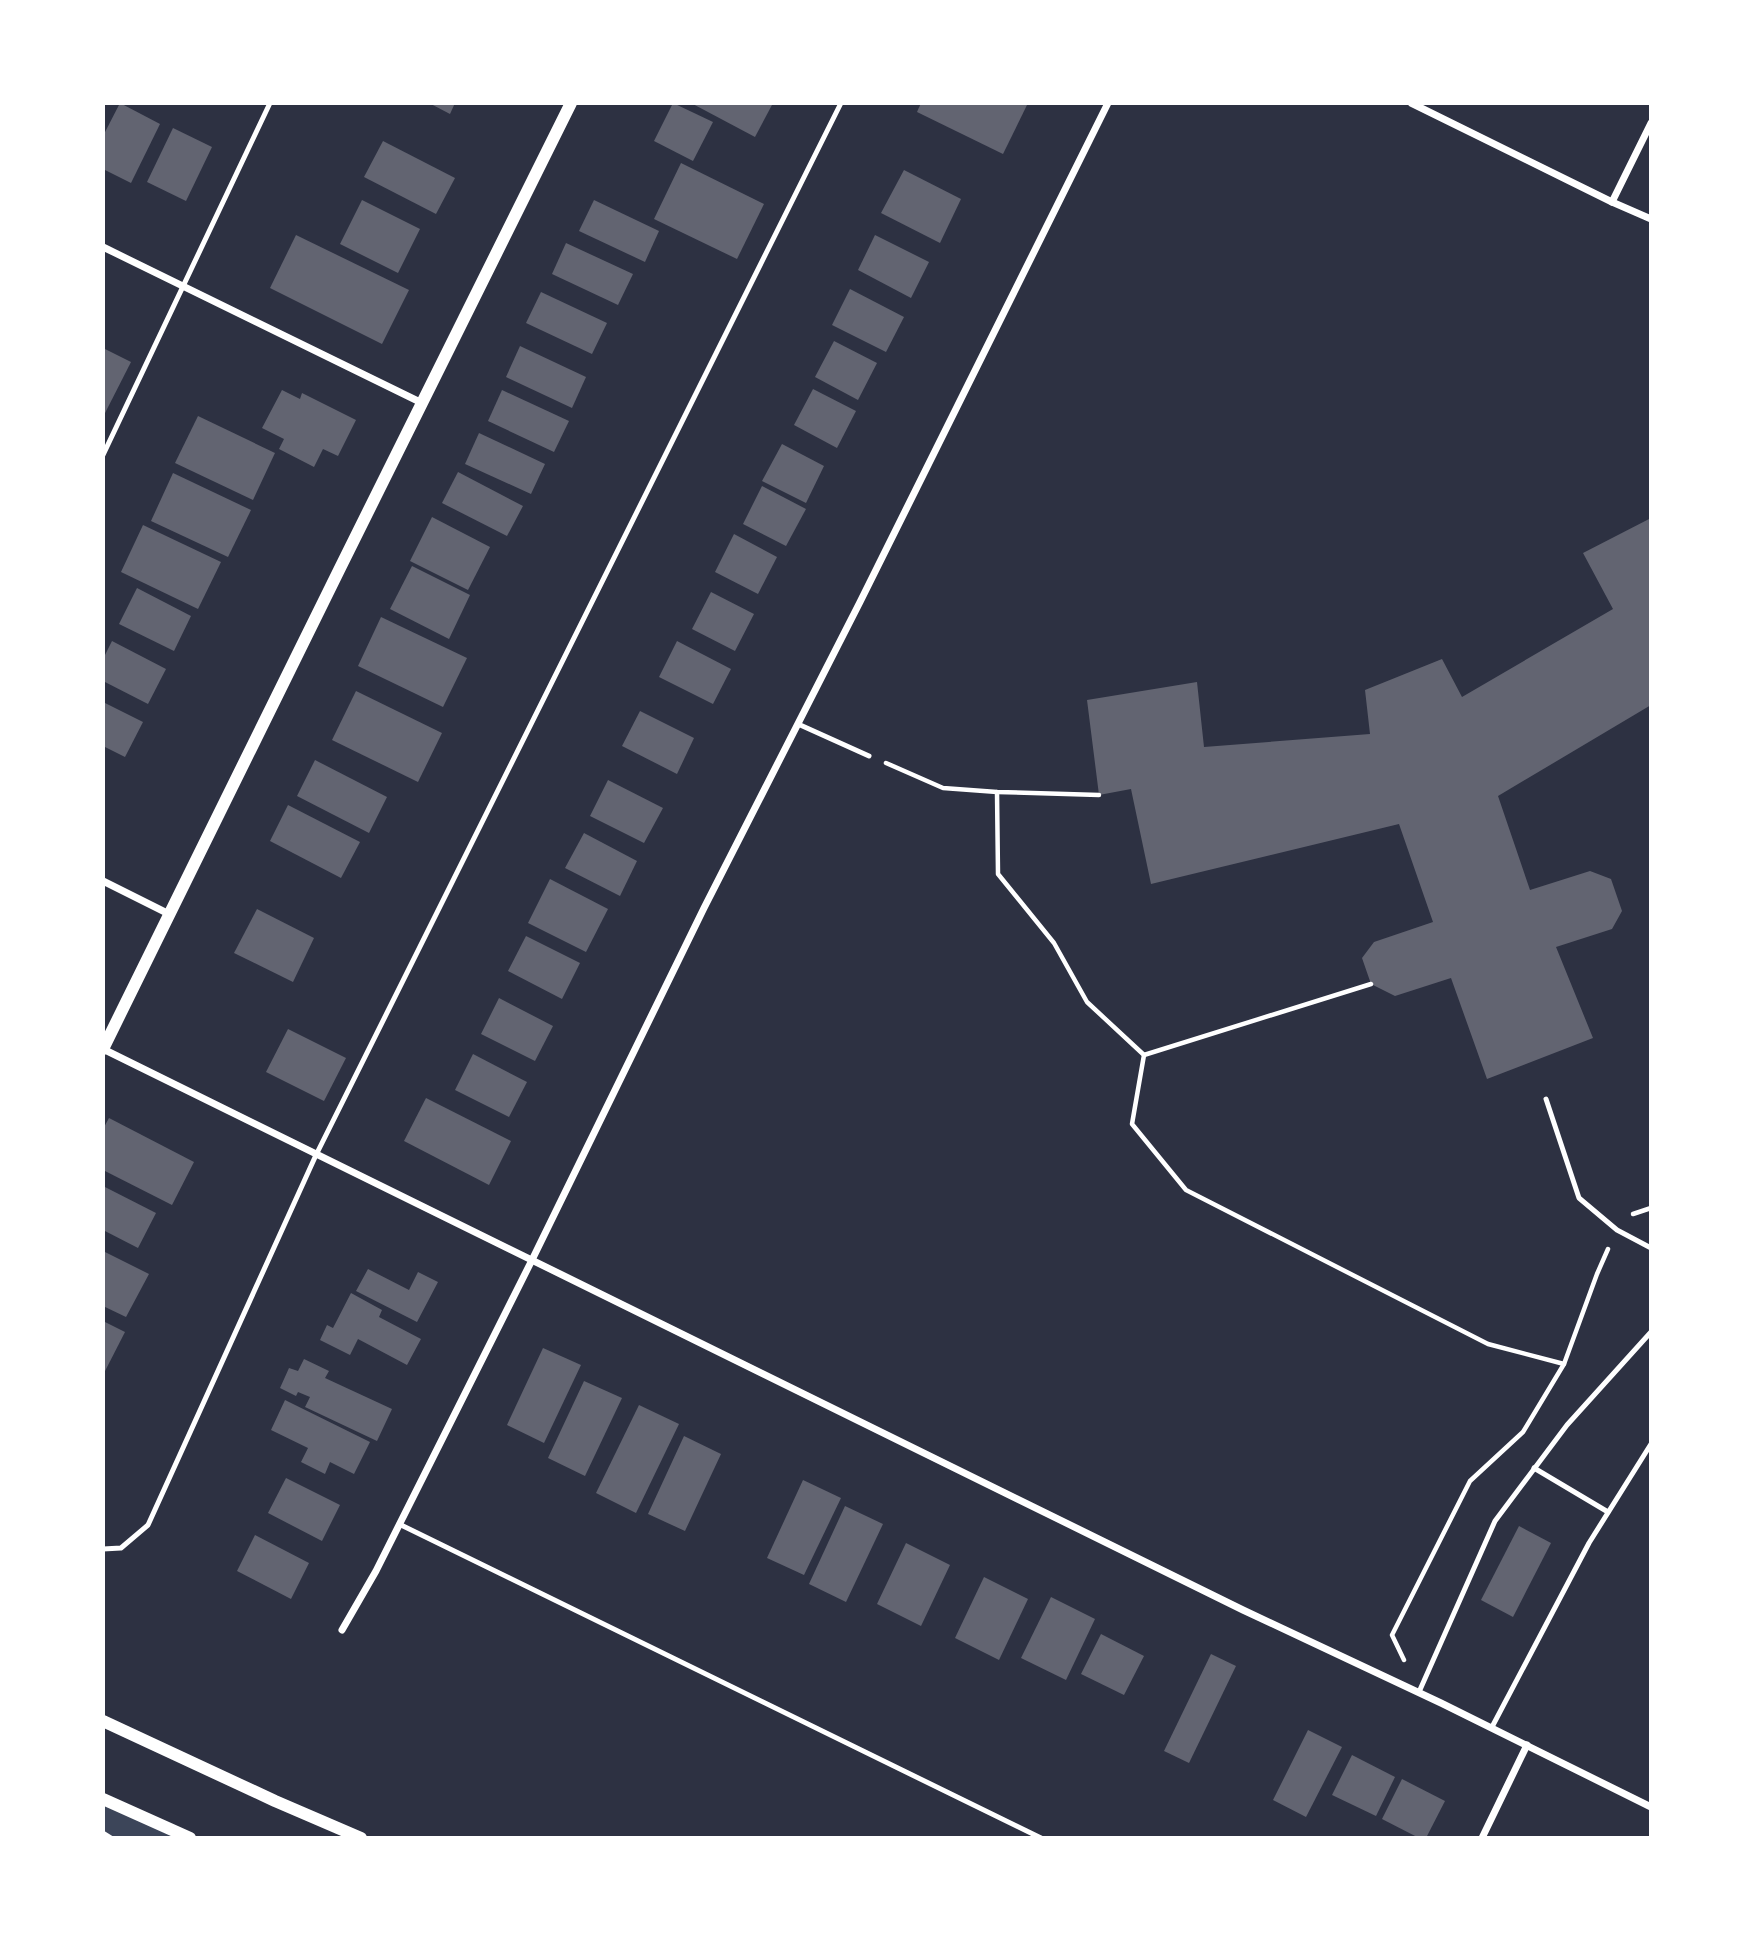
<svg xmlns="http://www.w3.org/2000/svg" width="1754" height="1941" font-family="Manrope,sans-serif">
<rect width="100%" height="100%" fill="#2d3142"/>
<!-- green -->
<polygon fill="#3c4559" points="103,1799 190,1838 103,1838"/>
<!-- building -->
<g fill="#626471">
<polygon points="120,103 160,124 131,183 103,169 103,136"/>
<polygon points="429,103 455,103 450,114"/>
<polygon points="673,103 713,122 693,161 654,141"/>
<polygon points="691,103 773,103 755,137"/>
<polygon points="921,103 1024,103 1027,105 1003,154 917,112"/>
<polygon points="173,128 212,147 186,201 147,182"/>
<polygon points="383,141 455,178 436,214 364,177"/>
<polygon points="681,163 764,204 737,259 654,219"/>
<polygon points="904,170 961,199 940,243 881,213"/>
<polygon points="362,200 420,229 398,273 340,244"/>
<polygon points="594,200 659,231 645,262 579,231"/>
<polygon points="296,235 409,290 382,344 270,288"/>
<polygon points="875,235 929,262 911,298 858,270"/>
<polygon points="566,243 633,274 618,305 552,274"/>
<polygon points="850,289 904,317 886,352 832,325"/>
<polygon points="541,292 607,323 592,354 526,323"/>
<polygon points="834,341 877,363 858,400 815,377"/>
<polygon points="520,346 586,377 572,408 506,377"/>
<polygon points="103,348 131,362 103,417"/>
<polygon points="813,389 856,411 837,448 794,425"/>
<polygon points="282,390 300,399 302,393 356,420 338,456 323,449 314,467 279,449 284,439 262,428"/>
<polygon points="502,390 569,421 554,452 488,421"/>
<polygon points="198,416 275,453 253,500 175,463"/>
<polygon points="479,433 545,464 531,494 465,464"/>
<polygon points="782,444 824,466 806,503 762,481"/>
<polygon points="458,472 523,506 507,536 442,503"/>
<polygon points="173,473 251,510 228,557 151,521"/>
<polygon points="762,486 806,509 786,546 743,524"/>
<polygon points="432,517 490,547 468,590 410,561"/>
<polygon points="1651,518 1651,705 1498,796 1530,890 1590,871 1611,879 1622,911 1612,929 1556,947 1593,1038 1487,1079 1451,978 1395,996 1371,984 1362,958 1374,942 1433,922 1399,824 1151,884 1131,789 1099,795 1087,700 1197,682 1204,747 1370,734 1365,690 1442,659 1462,697 1613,609 1583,553"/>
<polygon points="143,525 221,562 198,609 121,572"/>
<polygon points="734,534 777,557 758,594 715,572"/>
<polygon points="412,566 470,595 449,639 390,609"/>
<polygon points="137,588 191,616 174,651 119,624"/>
<polygon points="711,592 754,614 735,651 692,629"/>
<polygon points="381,617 467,658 443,707 358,666"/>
<polygon points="112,641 166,669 148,704 103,681 103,659"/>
<polygon points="677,641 731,669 713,704 659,677"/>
<polygon points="356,691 442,733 418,782 332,740"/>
<polygon points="103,702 143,722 125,757 103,746"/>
<polygon points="640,711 694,738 677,774 622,746"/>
<polygon points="315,760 387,797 369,833 297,796"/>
<polygon points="608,780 663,808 644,843 590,816"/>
<polygon points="288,805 360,842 341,878 270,841"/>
<polygon points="584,833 637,861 620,896 565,868"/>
<polygon points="550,879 608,909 586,952 528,923"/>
<polygon points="257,909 314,938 293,982 234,953"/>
<polygon points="526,936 580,963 562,999 508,971"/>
<polygon points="499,998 553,1026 535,1061 481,1034"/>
<polygon points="288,1029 346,1058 324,1101 266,1072"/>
<polygon points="473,1054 527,1082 509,1117 455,1090"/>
<polygon points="426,1098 511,1141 489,1185 404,1141"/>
<polygon points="109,1118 194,1162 172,1205 103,1170 103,1129"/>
<polygon points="103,1186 156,1213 138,1248 103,1230"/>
<polygon points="103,1251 149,1274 126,1317 103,1306"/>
<polygon points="368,1269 409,1290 418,1272 438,1282 417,1322 356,1291"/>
<polygon points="351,1293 382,1310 379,1317 421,1339 407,1365 358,1339 350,1355 320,1340 327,1325 333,1328"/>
<polygon points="103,1321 125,1332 103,1375"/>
<polygon points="543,1348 581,1365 544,1443 507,1425"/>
<polygon points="304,1359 329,1371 325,1378 392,1409 377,1441 305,1407 310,1397 298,1392 296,1396 280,1388 289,1368 298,1371"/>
<polygon points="584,1381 622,1398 585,1476 548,1458"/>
<polygon points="285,1400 370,1442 354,1474 330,1462 325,1474 301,1462 308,1448 271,1430"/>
<polygon points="639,1405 679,1424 636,1513 596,1493"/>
<polygon points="684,1436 721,1454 685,1531 648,1514"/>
<polygon points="286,1478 340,1505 322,1541 268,1513"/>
<polygon points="803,1480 841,1498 804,1575 767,1558"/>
<polygon points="845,1506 883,1524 846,1602 809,1584"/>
<polygon points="1519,1526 1551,1543 1513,1617 1481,1600"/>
<polygon points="255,1535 309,1563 291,1599 237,1571"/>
<polygon points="906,1543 950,1565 921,1626 877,1604"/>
<polygon points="984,1577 1028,1599 999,1660 955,1638"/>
<polygon points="1051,1597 1095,1619 1066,1680 1021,1658"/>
<polygon points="1101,1634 1144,1656 1124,1695 1081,1674"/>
<polygon points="1211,1654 1236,1666 1189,1763 1164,1751"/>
<polygon points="1308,1730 1342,1747 1306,1817 1273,1800"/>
<polygon points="1352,1755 1395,1777 1376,1816 1332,1795"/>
<polygon points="1402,1779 1445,1801 1426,1838 1419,1838 1382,1819"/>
</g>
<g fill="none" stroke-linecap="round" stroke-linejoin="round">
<!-- path -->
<g stroke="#fff" stroke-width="4.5">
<polyline points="886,763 943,788 997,792 1099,795"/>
<polyline points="997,792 998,874 1054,943 1087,1002 1144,1055 1132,1124 1186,1190 1488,1344 1564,1364"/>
<polyline points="1144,1055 1371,984"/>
<polyline points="1633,1214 1651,1208"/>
<polyline points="1404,1660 1392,1635 1470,1481 1523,1432 1564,1364 1597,1274 1608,1249"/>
</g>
<!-- service -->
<g stroke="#fff" stroke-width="5">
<polyline points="103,455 270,103"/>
<polyline points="798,724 869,756"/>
<polyline points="1546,1099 1579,1198 1617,1230 1651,1248"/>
<polyline points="1534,1468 1608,1512"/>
<polyline points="399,1524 1041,1838"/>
<polyline points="103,1549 121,1548 148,1525 316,1155 841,103"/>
<polyline points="1419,1692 1495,1521 1567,1425 1651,1332"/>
<polyline points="1492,1727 1589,1543 1651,1444"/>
<polyline points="103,1833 111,1838"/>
</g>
<!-- minor -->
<g stroke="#fff" stroke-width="7">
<polyline points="1411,103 1612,202 1651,219"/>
<polyline points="1612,202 1651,123"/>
<polyline points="103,247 422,403"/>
<polyline points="103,881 169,914"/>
<polyline points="103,1049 1243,1610 1441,1703 1651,1807"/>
<polyline points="342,1630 376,1571 532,1260 704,908 860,602 1108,103"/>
<polyline points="1482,1838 1527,1745"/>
</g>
<!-- tertiary -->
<g stroke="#fff" stroke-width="12">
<path d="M103,1049c155,-316 311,-631 468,-946"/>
<polyline points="103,1721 275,1801 361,1838"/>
<polyline points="103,1799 190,1838"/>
</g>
</g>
<!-- border -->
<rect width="1754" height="1941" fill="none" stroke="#ffffff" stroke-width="210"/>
</svg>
